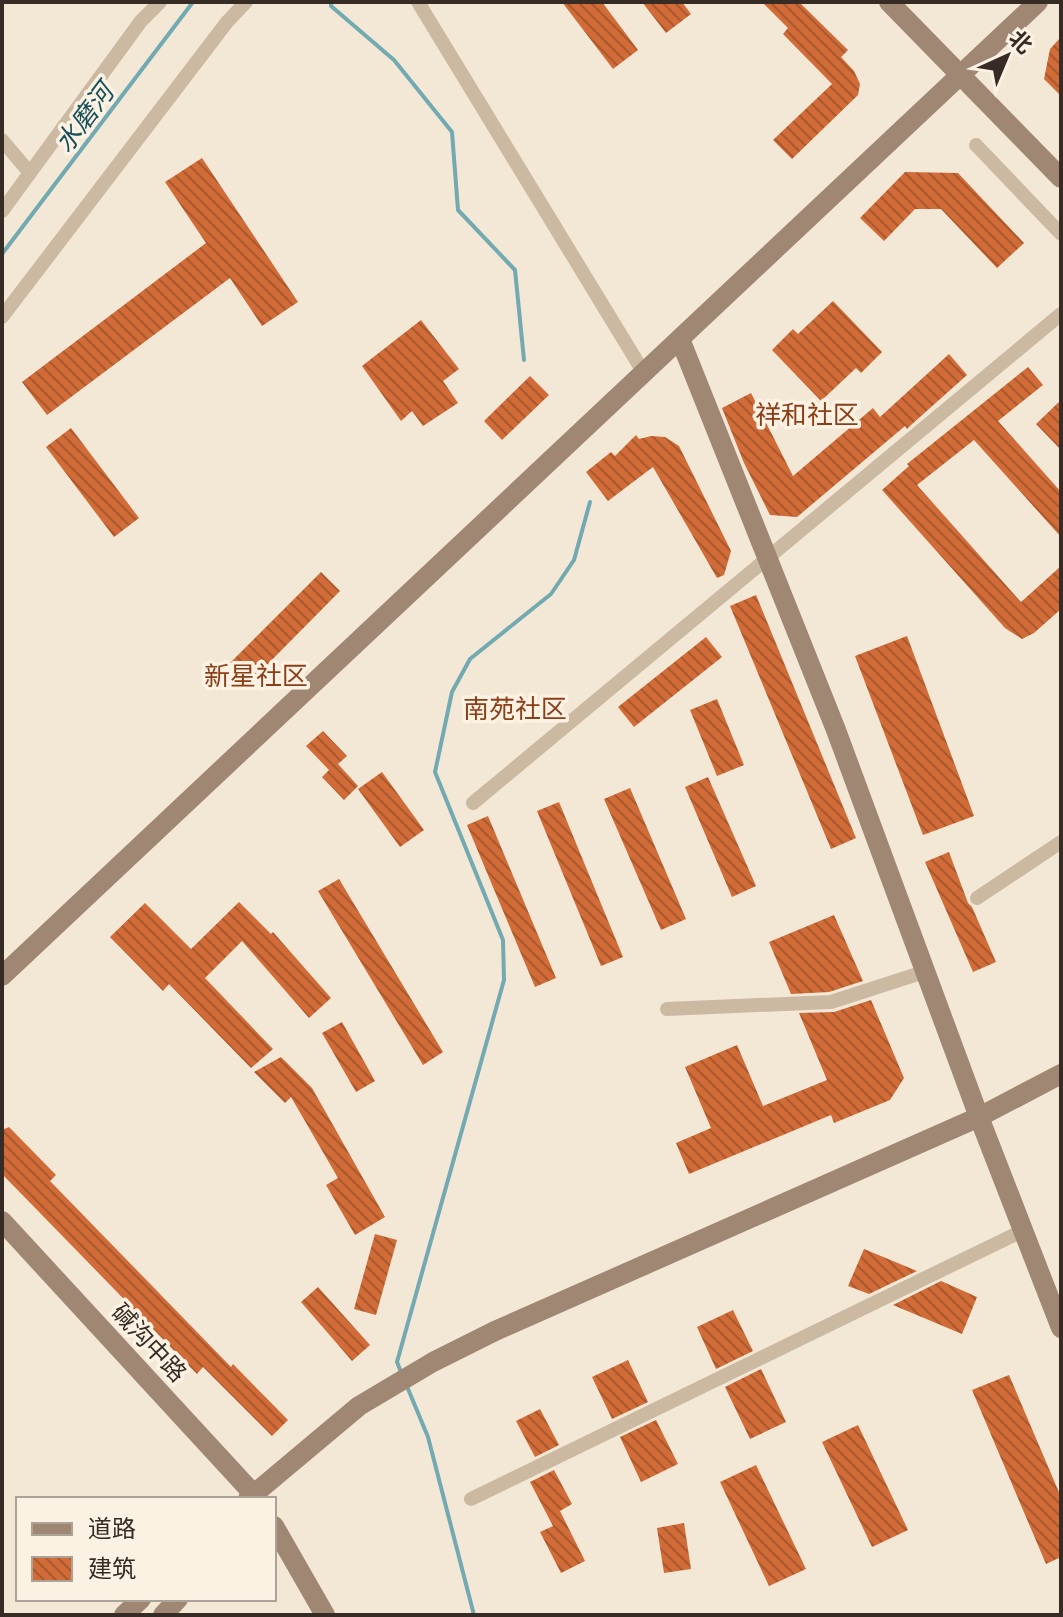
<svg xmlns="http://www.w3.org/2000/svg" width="1063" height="1617" font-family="Barlow,'Noto Sans SC',sans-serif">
<defs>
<pattern id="building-back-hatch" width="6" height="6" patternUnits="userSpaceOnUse" patternTransform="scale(2)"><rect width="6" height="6" fill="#d16b37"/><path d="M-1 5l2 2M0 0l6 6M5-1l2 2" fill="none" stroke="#aa582e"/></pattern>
</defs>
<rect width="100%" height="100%" fill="#f3e8d6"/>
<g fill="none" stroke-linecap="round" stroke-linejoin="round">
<!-- stream -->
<g stroke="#73aab2" stroke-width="4">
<polyline points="331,2 331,6 394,60 452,132 458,210 515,270 524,360"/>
<polyline points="2,254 193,2"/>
<polyline points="401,1372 397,1362 504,980 503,940 435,772 452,692 470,659 551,594 574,560 590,502"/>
<polyline points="406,1384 428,1437 474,1615"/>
</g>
</g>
<!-- building -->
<g fill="url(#building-back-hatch)">
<polygon points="562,2 602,2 638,50 613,69"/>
<polygon points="642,2 682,2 691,14 666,33"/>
<polygon points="762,2 799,2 848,50 841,57 854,71 860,84 858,95 792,159 773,140 832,84 783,34 788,28"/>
<polygon points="1061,37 1061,96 1044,79 1050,49"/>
<polygon points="202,158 298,302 262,326 230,278 47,415 22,382 206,243 165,182"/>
<polygon points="905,172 958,173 1024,243 997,268 941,209 915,209 884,241 860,218"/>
<polygon points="833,301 882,352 861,373 856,368 821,401 772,350 793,329 798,334"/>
<polygon points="421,320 459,369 443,381 458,403 423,426 412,411 401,421 362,366"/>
<polygon points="949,354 967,375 911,425 907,429 905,426 797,517 770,515 744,463 722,408 751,393 793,476 873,408 880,417"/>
<polygon points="1028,367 1043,385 998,421 1061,492 1061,537 974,440 917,485 1021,602 1061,566 1061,609 1034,633 1022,639 1005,628 882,490 909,466 907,464"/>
<polygon points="530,376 549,395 502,440 484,421"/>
<polygon points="1061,400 1061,450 1036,424"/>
<polygon points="71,428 139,518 114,537 46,447"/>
<polygon points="636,435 639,439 651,436 665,437 679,446 731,551 724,575 717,578 653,467 608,501 586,472 611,452 615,456"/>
<polygon points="321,572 340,591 249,683 229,664"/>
<polygon points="756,595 856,838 831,849 730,606"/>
<polygon points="907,636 974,816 923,835 855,656"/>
<polygon points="706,637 722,657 634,727 618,707"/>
<polygon points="717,699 744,765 717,776 690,710"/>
<polygon points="323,731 347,756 338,764 358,786 344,800 322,777 329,770 306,746"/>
<polygon points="382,772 424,830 400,847 358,789"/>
<polygon points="708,777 756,886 732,897 685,787"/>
<polygon points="630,788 686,919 661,930 604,799"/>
<polygon points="559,802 623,957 601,966 537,811"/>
<polygon points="488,816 556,978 535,987 467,825"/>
<polygon points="949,852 968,903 972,907 996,962 973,972 925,862"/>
<polygon points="339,879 443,1052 423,1065 318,891"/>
<polygon points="239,902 271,934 273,932 331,998 309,1018 242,941 205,978 273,1049 251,1068 169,984 163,991 110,937 145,903 191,949"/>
<polygon points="834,915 863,981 829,992 791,994 769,942"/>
<polygon points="871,1000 904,1078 890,1100 834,1123 831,1115 689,1174 676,1143 711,1128 685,1067 737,1045 763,1106 827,1080 799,1013 834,1012"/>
<polygon points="342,1022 375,1081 356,1092 322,1033"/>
<polygon points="281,1057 312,1088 385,1217 355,1235 326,1185 338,1178 291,1097 285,1103 254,1072"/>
<polygon points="9,1127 56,1175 50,1181 231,1367 233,1364 288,1420 272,1436 203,1367 197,1374 2,1174 2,1130"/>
<polygon points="375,1234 397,1240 376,1315 354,1309"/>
<polygon points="864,1249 917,1271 869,1294 848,1286"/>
<polygon points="941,1281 977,1297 962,1334 893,1305"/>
<polygon points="318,1287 370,1345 352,1361 301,1302"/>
<polygon points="733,1310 753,1351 716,1369 697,1327"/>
<polygon points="628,1360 648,1402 612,1419 592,1377"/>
<polygon points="761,1369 786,1422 750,1439 725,1387"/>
<polygon points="1009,1375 1061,1497 1061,1557 1046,1564 972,1390"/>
<polygon points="540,1409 559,1445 535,1457 516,1421"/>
<polygon points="656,1420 678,1464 641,1482 620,1437"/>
<polygon points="858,1425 908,1530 872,1547 822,1442"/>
<polygon points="756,1465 806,1569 769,1586 720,1482"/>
<polygon points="554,1470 572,1504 560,1511 585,1561 561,1573 540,1532 553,1526 530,1482"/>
<polygon points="684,1523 691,1569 664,1573 657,1528"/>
</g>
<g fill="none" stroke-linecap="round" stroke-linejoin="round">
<!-- street -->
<g stroke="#ccb9a2" stroke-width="14">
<polyline points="418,2 644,373"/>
<polyline points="2,140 30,173"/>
<polyline points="976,145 1061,234"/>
<polyline points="2,211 141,21 160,2"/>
<polyline points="2,317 227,22 246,2"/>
<polyline points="473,803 1061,314"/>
<polyline points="977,898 1061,842"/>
<polyline points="667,1009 831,1002 927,971"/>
<polyline points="471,1499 1024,1230"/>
</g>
<!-- secondary -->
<g stroke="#9f8773" stroke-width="20">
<polyline points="889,2 1061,178"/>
<polyline points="680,339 836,730 979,1117 1061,1328"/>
<polyline points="2,976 1038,2"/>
<polyline points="2,1221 258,1499"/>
<polyline points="248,1499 359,1406 433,1362 495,1331 979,1117 1061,1074"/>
<polyline points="274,1526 325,1615"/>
<polyline points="124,1615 141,1599"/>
<polyline points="163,1615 178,1599"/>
</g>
</g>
<g text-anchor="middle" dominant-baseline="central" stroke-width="7" stroke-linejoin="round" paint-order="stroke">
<!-- street labels -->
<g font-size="24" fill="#362c25" stroke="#fbf2e3">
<text transform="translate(150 1342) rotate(47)">碱沟中路</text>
</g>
<!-- water labels -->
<g font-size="26" font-style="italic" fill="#17505a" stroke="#fbf2e3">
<text transform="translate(83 117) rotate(-53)">水磨河</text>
</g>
<!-- neighbourhood labels -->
<g font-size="26" fill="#8b3e17" stroke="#fbf2e3">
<text x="807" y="413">祥和社区</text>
<text x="256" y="674">新星社区</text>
<text x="515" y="707">南苑社区</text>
</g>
</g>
<!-- border -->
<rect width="1063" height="1617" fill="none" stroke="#362c25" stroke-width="8"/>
<!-- legend -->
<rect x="16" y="1497" width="260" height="104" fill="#fbf2e3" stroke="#aca397" stroke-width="2"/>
<rect x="32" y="1523" width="40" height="12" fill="#9f8773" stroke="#aca397" stroke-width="2"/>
<text x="88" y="1537" font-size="24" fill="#362c25">道路</text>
<rect x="32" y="1557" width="40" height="24" fill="url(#building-back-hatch)" stroke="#aca397" stroke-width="2"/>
<text x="88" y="1577" font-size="24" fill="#362c25">建筑</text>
<!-- north arrow -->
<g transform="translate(1007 56) rotate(44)" stroke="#fbf2e3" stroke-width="6" paint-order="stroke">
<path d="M0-6L14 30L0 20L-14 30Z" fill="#362c25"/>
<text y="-12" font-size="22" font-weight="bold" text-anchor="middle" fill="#362c25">北</text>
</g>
</svg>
